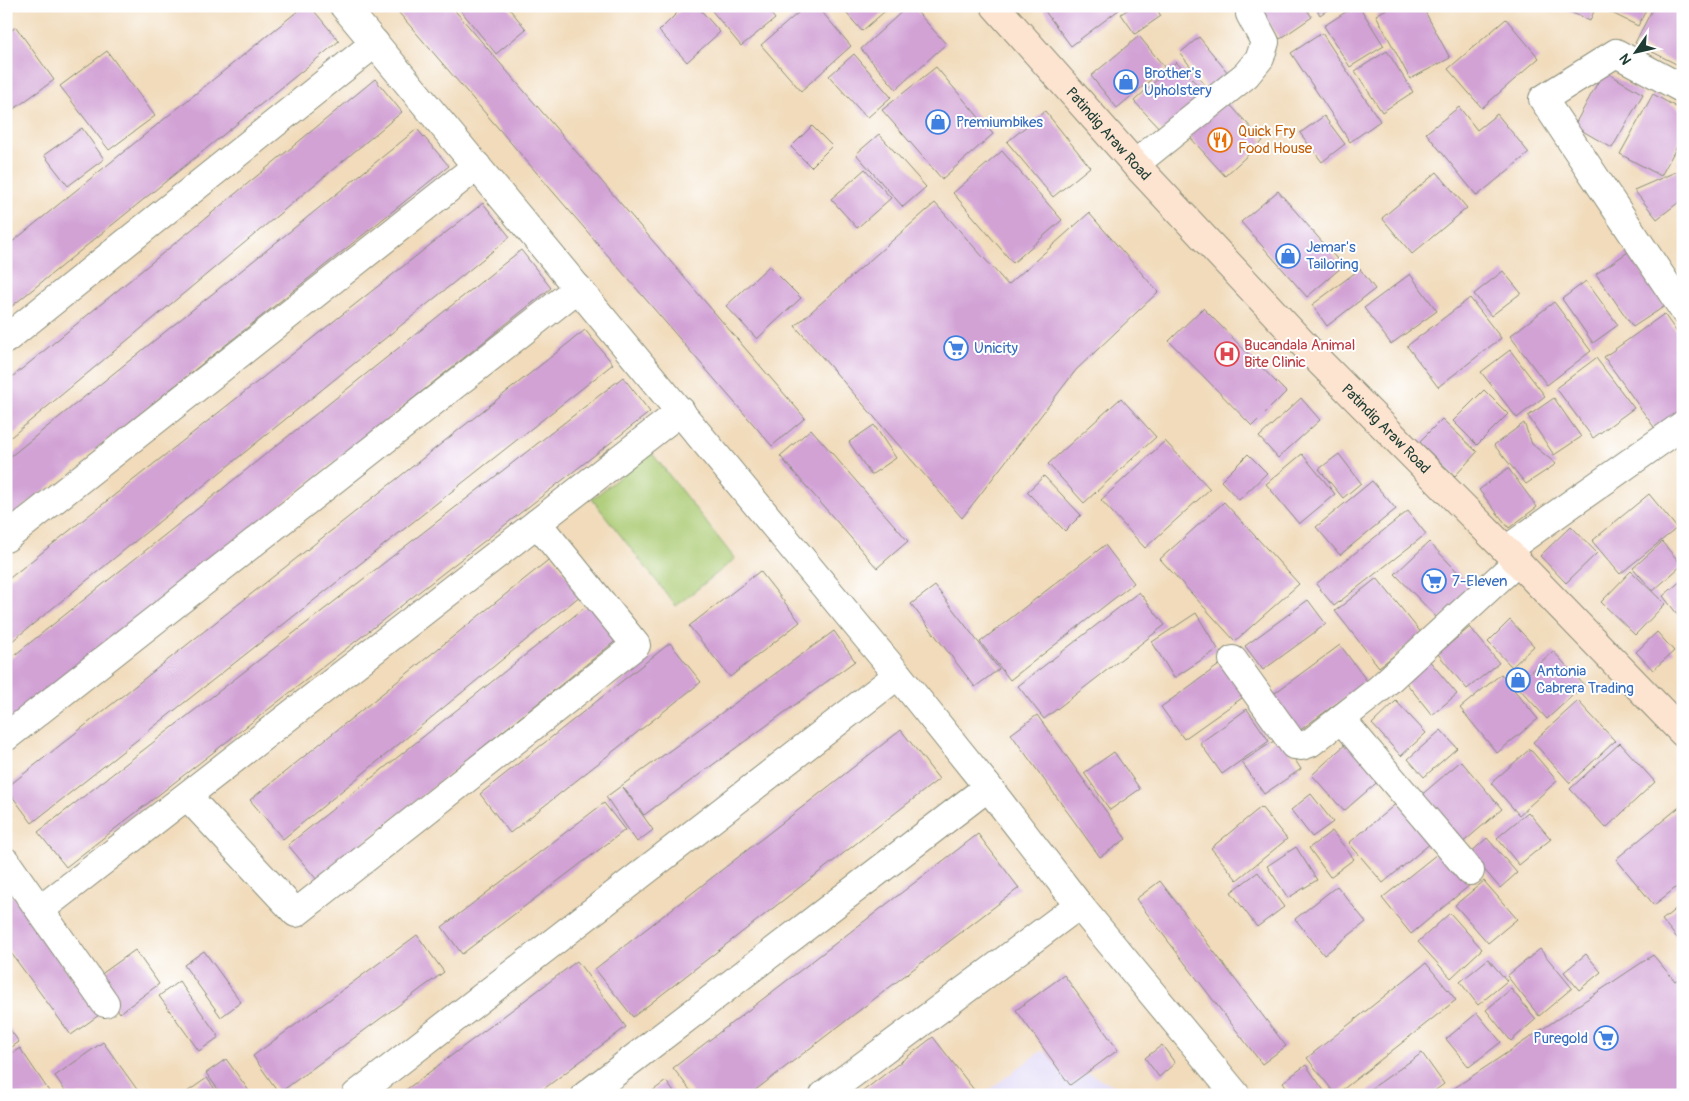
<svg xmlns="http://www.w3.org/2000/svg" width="1689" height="1101" font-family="Pangolin,sans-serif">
<rect width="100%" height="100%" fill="#fff"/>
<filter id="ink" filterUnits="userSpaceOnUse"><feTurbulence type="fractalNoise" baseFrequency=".02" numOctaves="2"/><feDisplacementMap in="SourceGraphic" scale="10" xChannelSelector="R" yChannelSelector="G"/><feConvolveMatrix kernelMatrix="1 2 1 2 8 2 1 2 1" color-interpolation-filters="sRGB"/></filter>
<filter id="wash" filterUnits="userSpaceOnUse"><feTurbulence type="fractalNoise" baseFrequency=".0096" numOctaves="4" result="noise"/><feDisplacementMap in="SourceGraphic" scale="20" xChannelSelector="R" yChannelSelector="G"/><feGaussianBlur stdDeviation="1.12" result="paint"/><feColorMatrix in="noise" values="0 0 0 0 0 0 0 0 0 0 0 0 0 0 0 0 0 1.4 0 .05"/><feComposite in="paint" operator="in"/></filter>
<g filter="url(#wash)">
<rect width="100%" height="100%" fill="#f1dbbb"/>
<!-- built -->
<polygon fill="#ded5f5" points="1041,1051 1135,1095 982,1095"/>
<!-- green -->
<polygon fill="#abcb73" stroke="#658454" points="651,452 735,559 676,606 592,499"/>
<g id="blocks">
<!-- building -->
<g fill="#d2a2d5">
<polygon points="304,6 310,6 339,41 6,311 6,247"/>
<polygon points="393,6 451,6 805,418 772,446"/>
<polygon points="457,6 507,6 526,29 496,54"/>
<polygon points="684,6 697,6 720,32 687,62 659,31"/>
<polygon points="708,6 765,6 775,19 741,46"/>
<polygon points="806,6 817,6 851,46 801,91 761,45"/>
<polygon points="840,6 891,6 862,31"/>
<polygon points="908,6 912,6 946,44 896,89 861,49"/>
<polygon points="1041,6 1124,6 1071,46"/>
<polygon points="1133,6 1155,6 1161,16 1135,34 1121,14"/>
<polygon points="1258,6 1304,6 1312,17 1280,39"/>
<polygon points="1315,6 1333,6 1320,15"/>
<polygon points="1355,6 1359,6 1384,46 1350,67 1324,26"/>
<polygon points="1392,6 1422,6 1450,58 1410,79 1376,15"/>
<polygon points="1567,6 1596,6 1590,21 1566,10"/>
<polygon points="1605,6 1648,6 1638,26 1604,9"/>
<polygon points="1654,6 1683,6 1682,67 1635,43"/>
<polygon points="1506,19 1539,58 1482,108 1448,69"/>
<polygon points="16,27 54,80 14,109 6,98 6,34"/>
<polygon points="1322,33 1380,121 1350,142 1291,53"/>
<polygon points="1139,36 1165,68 1117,108 1091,76"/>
<polygon points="1199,37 1232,78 1212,94 1180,53"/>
<polygon points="107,51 155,116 109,150 60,86"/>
<polygon points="1387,51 1413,92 1382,112 1355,71"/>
<polygon points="854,54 891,97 867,118 829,76"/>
<polygon points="1176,62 1205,93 1163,132 1134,101"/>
<polygon points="936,67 993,134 942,179 882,110"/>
<polygon points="1604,71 1643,94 1612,148 1574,126"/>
<polygon points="375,79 402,112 6,441 6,382"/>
<polygon points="1653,94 1683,111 1683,135 1661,176 1620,154"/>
<polygon points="1226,100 1263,141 1225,176 1188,135"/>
<polygon points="1459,107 1477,130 1497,114 1529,153 1477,196 1426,133"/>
<polygon points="1045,111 1090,167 1053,197 1007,142"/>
<polygon points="1324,116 1345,144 1322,162 1300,133"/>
<polygon points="812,126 832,146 811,167 791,147"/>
<polygon points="82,128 104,159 68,186 44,155"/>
<polygon points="417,129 449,166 6,521 6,460"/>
<polygon points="879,134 926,187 903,207 856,154"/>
<polygon points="1002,151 1062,220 1013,263 953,193"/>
<polygon points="1683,157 1683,169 1677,164"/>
<polygon points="865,169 891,198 857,228 831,199"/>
<polygon points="1680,170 1683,174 1683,199 1657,219 1634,190"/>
<polygon points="1437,172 1467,208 1412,254 1382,218"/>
<polygon points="1278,191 1343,266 1307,297 1241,222"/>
<polygon points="483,203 510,237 6,646 6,581"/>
<polygon points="935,203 1008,285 1089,213 1158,292 1076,370 962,518 795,326"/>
<polygon points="521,250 551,288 6,725 6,662"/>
<polygon points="1628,252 1665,306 1633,327 1596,274"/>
<polygon points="769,266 801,298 757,339 726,306"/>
<polygon points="1360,269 1375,289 1327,326 1312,305"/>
<polygon points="1503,271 1521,293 1491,316 1474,294"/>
<polygon points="1410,274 1437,311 1391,344 1364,308"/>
<polygon points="1586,281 1618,325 1593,343 1562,299"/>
<polygon points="1470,298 1501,338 1438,387 1407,346"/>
<polygon points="1554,302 1591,351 1547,385 1510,336"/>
<polygon points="1203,308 1286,392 1252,426 1169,341"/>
<polygon points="1664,314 1683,341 1683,411 1656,430 1604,357"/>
<polygon points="585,330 613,364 32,823 6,788"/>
<polygon points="1510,350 1545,396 1517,418 1481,372"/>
<polygon points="1596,358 1634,408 1593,438 1556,388"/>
<polygon points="623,377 650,412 66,867 38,832"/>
<polygon points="1484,390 1508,414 1477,445 1453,421"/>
<polygon points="1121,398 1156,437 1084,503 1048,464"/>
<polygon points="1301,398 1320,420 1278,458 1259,437"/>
<polygon points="1554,398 1581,437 1554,455 1528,416"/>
<polygon points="1442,419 1477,452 1455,476 1419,442"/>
<polygon points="1524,423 1532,444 1556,464 1526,484 1494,445"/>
<polygon points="874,425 896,458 871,475 849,442"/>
<polygon points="811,429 908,541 877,568 780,456"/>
<polygon points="1165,441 1210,489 1145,548 1101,500"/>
<polygon points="1248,454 1267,473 1239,500 1221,481"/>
<polygon points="1302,454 1335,494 1299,524 1266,484"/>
<polygon points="1339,454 1361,483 1343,498 1319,469"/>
<polygon points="1508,468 1537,507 1509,528 1479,490"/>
<polygon points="1044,476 1081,515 1065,531 1027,492"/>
<polygon points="1372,481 1396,509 1340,555 1316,527"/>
<polygon points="1649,494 1677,528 1620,574 1592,541"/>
<polygon points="1224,502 1299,584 1235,641 1160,559"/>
<polygon points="1408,511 1426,534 1334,606 1316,584"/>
<polygon points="1571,526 1597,553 1566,583 1540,556"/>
<polygon points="1429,542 1473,588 1439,620 1395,574"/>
<polygon points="1662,542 1682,565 1653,591 1633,568"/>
<polygon points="1105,545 1134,583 1010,680 980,642"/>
<polygon points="552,557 581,595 283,839 250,800"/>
<polygon points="760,571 800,622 730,677 689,626"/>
<polygon points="1631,571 1665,604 1635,635 1601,602"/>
<polygon points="1377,578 1422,634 1379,667 1335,611"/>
<polygon points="1683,579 1683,617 1681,619 1663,596"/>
<polygon points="935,586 999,669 975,687 911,604"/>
<polygon points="1139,592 1165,625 1044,719 1018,686"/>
<polygon points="1308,600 1326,624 1263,670 1245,646"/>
<polygon points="589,604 618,639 317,880 288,845"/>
<polygon points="1196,613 1218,649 1174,678 1152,642"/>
<polygon points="1510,620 1534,646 1512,667 1488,642"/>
<polygon points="1470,627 1499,663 1467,689 1438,654"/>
<polygon points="834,631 855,661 644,815 623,787 653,830 637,842 606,797"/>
<polygon points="1657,632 1674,651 1653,670 1636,652"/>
<polygon points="670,643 701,682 510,833 480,794"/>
<polygon points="1340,645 1367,681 1299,731 1272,695"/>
<polygon points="1553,651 1584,685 1547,719 1516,685"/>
<polygon points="1428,659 1457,694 1432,715 1403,679"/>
<polygon points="1226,660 1249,693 1184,739 1161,707"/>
<polygon points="1501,674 1538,719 1497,753 1460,708"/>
<polygon points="1396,701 1426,733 1401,756 1372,724"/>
<polygon points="1578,701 1615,741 1570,783 1533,742"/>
<polygon points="1247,709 1269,741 1222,774 1200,743"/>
<polygon points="1037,715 1126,839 1100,857 1011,734"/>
<polygon points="901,730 939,779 633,1017 595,969"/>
<polygon points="1441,730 1457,748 1424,777 1408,759"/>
<polygon points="1280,737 1301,769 1264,794 1242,762"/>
<polygon points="1349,741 1382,778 1344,811 1312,775"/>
<polygon points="1620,743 1655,782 1606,828 1570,789"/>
<polygon points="1530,749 1557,781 1519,815 1491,783"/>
<polygon points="1114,752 1140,789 1110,810 1084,773"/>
<polygon points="1461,761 1502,809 1460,845 1419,797"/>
<polygon points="1311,794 1333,822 1312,837 1291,810"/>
<polygon points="1398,802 1432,842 1383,883 1349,843"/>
<polygon points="604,803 625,830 462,954 442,927"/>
<polygon points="1683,804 1683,882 1654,905 1616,859"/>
<polygon points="1261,807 1287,839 1237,880 1211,848"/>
<polygon points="1528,812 1551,839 1519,865 1497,838"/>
<polygon points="1332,831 1354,859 1330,877 1309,848"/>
<polygon points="978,834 1019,888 749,1095 694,1095 673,1068"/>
<polygon points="1487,838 1517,873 1500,888 1470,853"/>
<polygon points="1296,847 1317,880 1288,898 1267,866"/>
<polygon points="1442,850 1470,885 1411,934 1382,898"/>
<polygon points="1258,872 1284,907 1257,927 1231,892"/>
<polygon points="1160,881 1286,1046 1262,1064 1136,899"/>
<polygon points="1484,881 1517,919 1488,943 1455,905"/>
<polygon points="6,886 99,1015 71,1035 6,946"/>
<polygon points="1337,886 1366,922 1324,955 1295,919"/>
<polygon points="1683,903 1683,945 1662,920"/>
<polygon points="1450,913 1482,949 1451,978 1418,942"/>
<polygon points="417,935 444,972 279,1093 253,1056"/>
<polygon points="1540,949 1572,988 1539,1016 1507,976"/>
<polygon points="135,950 159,984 120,1013 96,978"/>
<polygon points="204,951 241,1002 221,1017 184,965"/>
<polygon points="1586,954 1601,972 1579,990 1564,972"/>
<polygon points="1653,955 1675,981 1683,976 1683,1095 1444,1095"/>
<polygon points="1488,959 1507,981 1478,1005 1460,982"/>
<polygon points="577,961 626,1027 541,1091 536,1095 399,1095"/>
<polygon points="1426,963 1456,1000 1336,1095 1307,1058"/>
<polygon points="1064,975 1118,1050 1070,1085 1016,1010"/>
<polygon points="179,981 219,1037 199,1051 159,996"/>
<polygon points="1511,989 1536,1019 1511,1041 1486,1010"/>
<polygon points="1477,1013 1501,1042 1469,1067 1446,1039"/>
<polygon points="6,1024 19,1042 6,1051"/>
<polygon points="933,1037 978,1095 858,1095"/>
<polygon points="103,1042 141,1095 68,1095 55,1076"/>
<polygon points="1162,1045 1175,1063 1159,1077 1145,1058"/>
<polygon points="20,1048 49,1091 43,1095 6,1095 6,1057"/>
<polygon points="1422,1053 1444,1084 1429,1095 1370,1095 1368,1091"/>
<polygon points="226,1059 252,1095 222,1095 206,1073"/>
<polygon points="1306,1065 1327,1095 1292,1095 1283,1082"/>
<polygon points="207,1078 219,1095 189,1095 187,1092"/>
<polygon points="666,1081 676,1095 647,1095"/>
</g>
</g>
</g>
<g filter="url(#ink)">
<use href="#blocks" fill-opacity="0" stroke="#888c78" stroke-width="1"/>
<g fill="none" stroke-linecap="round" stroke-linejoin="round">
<!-- minor casing -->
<g stroke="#888c78" stroke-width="30">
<g id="minor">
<polyline points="344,6 898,675 988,787 1079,905 1236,1095"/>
<polyline points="1683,89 1616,53 1543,99 1683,309"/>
<polyline points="1135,164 1246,75 1260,58 1265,42 1250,14"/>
<polyline points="6,339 375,43"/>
<polyline points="6,538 477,166"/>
<polyline points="1506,550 1683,425"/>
<polyline points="1233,660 1294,745 1301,746 1310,743 1379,689 1517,562"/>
<polyline points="1341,719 1470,871"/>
<polyline points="6,737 578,288"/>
<polyline points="187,796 296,913 636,645 537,523"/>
<polyline points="6,862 105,1003"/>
<polyline points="40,910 681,411"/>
<polyline points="356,1095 898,675"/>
<polyline points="586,1095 988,787"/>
<polyline points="824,1095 1079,905"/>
</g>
</g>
<!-- secondary casing -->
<g stroke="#888c78" stroke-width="30">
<g id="secondary">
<path id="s1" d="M995,6l140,158 186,199 185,187 177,183"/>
</g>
</g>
<!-- minor -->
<use href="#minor" stroke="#fff" stroke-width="28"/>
<!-- secondary -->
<use href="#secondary" stroke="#fde4d0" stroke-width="28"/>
</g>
</g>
<!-- icons -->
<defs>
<g id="shop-ring" transform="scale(1.25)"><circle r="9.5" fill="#fff" stroke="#3f7fe0" stroke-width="1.5"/><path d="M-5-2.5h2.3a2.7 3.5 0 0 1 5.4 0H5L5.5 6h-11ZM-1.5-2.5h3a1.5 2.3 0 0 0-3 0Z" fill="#3f7fe0"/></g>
<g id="restaurant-ring" transform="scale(1.25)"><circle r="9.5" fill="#fff" stroke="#e8710a" stroke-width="1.5"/><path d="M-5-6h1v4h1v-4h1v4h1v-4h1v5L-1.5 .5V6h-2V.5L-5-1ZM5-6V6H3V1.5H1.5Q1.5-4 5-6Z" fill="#e8710a"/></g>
<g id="supermarket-ring" transform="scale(1.25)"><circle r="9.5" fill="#fff" stroke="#3f7fe0" stroke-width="1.5"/><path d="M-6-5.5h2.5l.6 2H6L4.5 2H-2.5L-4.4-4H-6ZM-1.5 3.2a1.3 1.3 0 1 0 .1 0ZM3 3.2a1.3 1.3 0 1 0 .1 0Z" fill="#3f7fe0"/></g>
<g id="hospital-ring" transform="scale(1.25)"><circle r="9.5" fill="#fff" stroke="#e0444e" stroke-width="1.5"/><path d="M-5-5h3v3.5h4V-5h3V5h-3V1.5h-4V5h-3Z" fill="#e0444e"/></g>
</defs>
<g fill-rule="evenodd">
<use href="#shop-ring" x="1126" y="82"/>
<use href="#shop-ring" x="938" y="122"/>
<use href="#restaurant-ring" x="1220" y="140"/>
<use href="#shop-ring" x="1288" y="256"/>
<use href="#supermarket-ring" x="956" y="348"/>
<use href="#hospital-ring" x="1227" y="354"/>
<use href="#supermarket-ring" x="1434" y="581"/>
<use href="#shop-ring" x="1518" y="680"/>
<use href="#supermarket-ring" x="1606" y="1038"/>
</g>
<g text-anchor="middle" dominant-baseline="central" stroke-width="4" stroke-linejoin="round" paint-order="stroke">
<!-- shop labels -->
<g font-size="15" fill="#366cbe" stroke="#fff" text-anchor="start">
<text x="1144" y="73">Brother's<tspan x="1144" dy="17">Upholstery</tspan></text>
<text x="956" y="122">Premiumbikes</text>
<text x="1306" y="247">Jemar's<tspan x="1306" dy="17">Tailoring</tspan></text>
<text x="974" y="348">Unicity</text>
<text x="1452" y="581">7-Eleven</text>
<text x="1536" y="671">Antonia<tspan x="1536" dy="17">Cabrera Trading</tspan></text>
<text x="1588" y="1038" text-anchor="end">Puregold</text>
</g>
<!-- food labels -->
<g font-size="15" fill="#c56008" stroke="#fff" text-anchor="start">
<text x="1238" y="131">Quick Fry<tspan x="1238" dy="17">Food House</tspan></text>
</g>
<!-- street labels -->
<g font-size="15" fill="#1f3d34" stroke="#fff">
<text stroke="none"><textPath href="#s1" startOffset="171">Patindig Araw Road</textPath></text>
<text stroke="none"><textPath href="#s1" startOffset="576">Patindig Araw Road</textPath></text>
</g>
<!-- health labels -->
<g font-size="15" fill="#be3a42" stroke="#fff" text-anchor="start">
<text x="1244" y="345">Bucandala Animal<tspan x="1244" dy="17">Bite Clinic</tspan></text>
</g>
</g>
<!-- margin -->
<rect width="1689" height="1101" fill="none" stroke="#fff" stroke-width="25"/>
<!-- north arrow -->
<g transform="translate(1636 52) rotate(236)" stroke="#ffffff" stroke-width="4" paint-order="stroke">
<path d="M0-4L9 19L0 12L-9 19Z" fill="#1f3d34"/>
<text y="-8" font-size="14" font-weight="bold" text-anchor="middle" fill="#1f3d34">N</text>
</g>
</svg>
